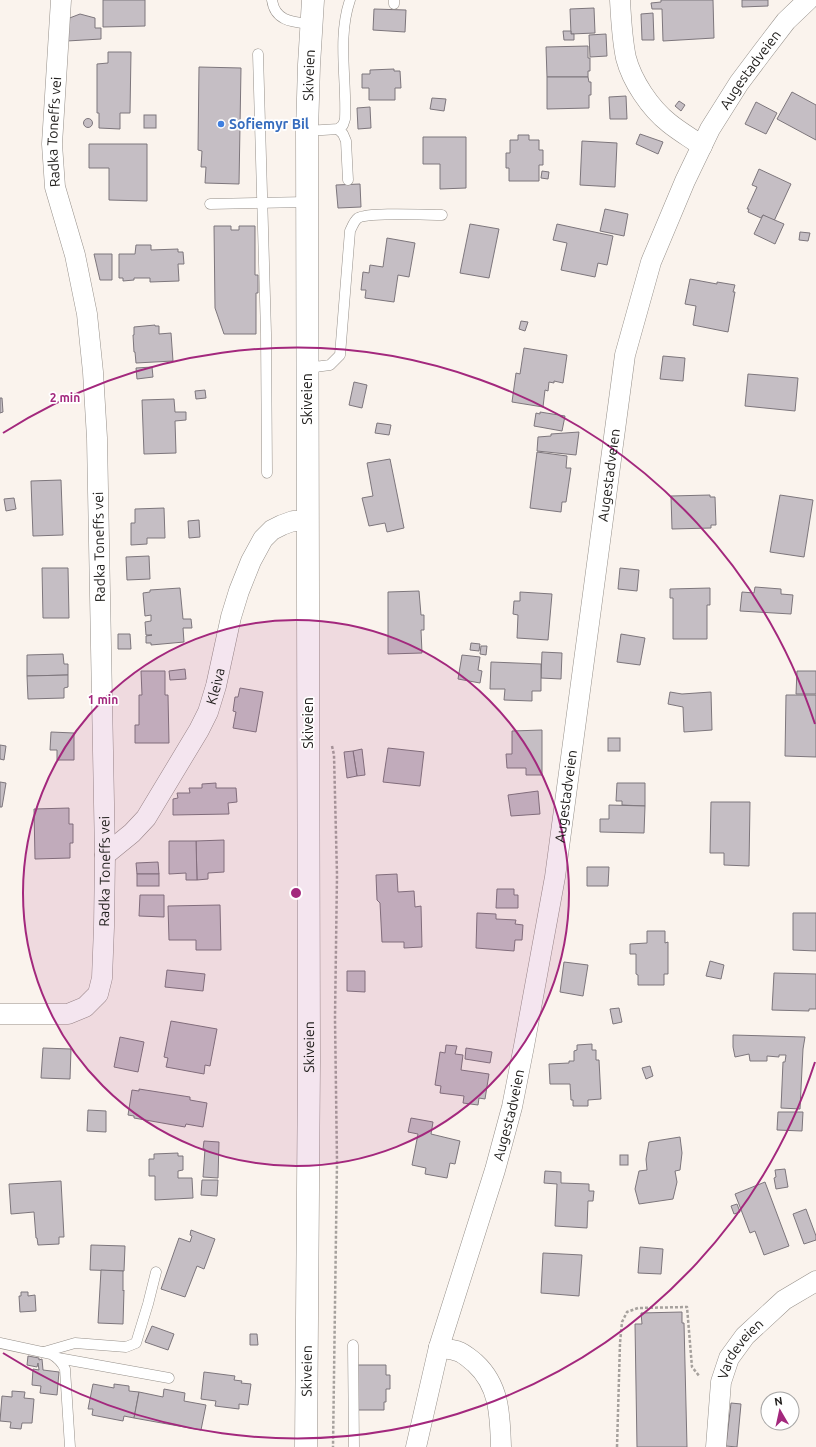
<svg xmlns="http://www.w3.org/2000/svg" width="816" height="1447" font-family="Ubuntu,sans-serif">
<rect width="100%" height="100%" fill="#faf3ed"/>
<!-- building -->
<g fill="#c5bec4" stroke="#7d767c">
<polygon points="103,0 145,0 145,26 103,27"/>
<polygon points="661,0 713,0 714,38 663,41 662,9 652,9 651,3 661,2"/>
<polygon points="742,0 768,0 768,6 742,7"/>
<polygon points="594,8 595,33 571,34 570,9"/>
<polygon points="374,9 406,10 405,32 373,30"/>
<polygon points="653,13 654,40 642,40 641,14"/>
<polygon points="80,14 95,18 95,28 101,28 101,39 67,41 67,19"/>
<polygon points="563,31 571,31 571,34 574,34 574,40 564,40"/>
<polygon points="606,34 607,56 590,57 589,35"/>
<polygon points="588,46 588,58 590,58 590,71 588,71 588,77 547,77 546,47"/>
<polygon points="108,52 131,52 130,113 120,113 120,129 99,128 99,113 97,113 97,64 108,63"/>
<polygon points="199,67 241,68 239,184 205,183 206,167 201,167 202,151 198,150"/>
<polygon points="394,69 394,71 400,71 401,88 395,88 395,100 369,100 369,88 362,88 362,74 370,74 370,70"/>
<polygon points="547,77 588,77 589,82 591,82 591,95 589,95 589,108 547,109"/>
<polygon points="792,92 816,105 816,140 777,119"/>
<polygon points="626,96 627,119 610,119 609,97"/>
<polygon points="432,98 446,99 444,111 430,109"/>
<polygon points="679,101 685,105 681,111 675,106"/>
<polygon points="756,102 777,113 766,134 745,124"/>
<polygon points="370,107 371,128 358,129 357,108"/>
<rect x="144" y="115" width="12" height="13"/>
<circle cx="88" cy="123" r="4.5"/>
<polygon points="640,134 663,142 658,154 636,144"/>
<polygon points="518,135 529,135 529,140 539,140 539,150 543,150 543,165 539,165 539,181 509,181 509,168 506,168 506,153 510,153 510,140 518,140"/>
<polygon points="423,137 466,137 466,188 440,189 440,164 423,164"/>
<polygon points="582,141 617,143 615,187 580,185"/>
<polygon points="89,144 147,144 147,201 109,200 109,168 89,168"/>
<polygon points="759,169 791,184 774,221 763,215 761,218 748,212 749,209 747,209 757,187 752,185"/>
<polygon points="542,171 549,172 548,179 541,178"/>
<polygon points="360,184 361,207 338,208 336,185"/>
<polygon points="605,209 628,214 624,236 600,231"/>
<polygon points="763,215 784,224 775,244 754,234"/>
<polygon points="470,224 499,229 489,278 460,273"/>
<polygon points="557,224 613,236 607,265 598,263 595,277 561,270 567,243 553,240"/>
<polygon points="214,226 231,226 231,230 239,230 239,226 255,226 255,275 258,275 258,293 256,293 256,334 224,334 215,308"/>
<polygon points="800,232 810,233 808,241 799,240"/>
<polygon points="387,238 415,243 409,277 398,275 394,302 365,298 366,290 361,290 363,272 369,273 370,265 383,267"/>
<polygon points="136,245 151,245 151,250 178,249 178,252 183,252 184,264 178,264 179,281 150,282 150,278 134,278 134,280 123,281 123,278 119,278 119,254 135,254"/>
<polygon points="94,254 112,254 112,280 100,280"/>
<polygon points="690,279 717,284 717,282 735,285 733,292 735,292 728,332 693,325 696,306 685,304"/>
<polygon points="521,321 528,322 525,331 519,329"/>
<polygon points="155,325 155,326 159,326 159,334 171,333 173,361 136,363 135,352 134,352 133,335 134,335 134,327"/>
<polygon points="524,348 567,355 563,383 554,381 554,383 549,382 548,391 545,390 543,407 512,402 516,373 520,374"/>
<polygon points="663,356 685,358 683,381 660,379"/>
<polygon points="152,367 153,377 137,379 136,368"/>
<polygon points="748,374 798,378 795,411 745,406"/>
<polygon points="354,382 367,385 362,408 349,405"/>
<polygon points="205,390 206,398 196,399 195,391"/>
<polygon points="0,398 2,398 3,412 0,413"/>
<polygon points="174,399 175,412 186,412 186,420 175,421 176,453 144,454 142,400"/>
<polygon points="540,412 565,416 562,431 534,426 536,413 540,414"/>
<polygon points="377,423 391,425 389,435 375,433"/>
<polygon points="579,432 576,455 537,451 538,437 551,436 551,434"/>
<polygon points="537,452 567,456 566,468 571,468 566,502 562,502 561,512 530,508"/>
<polygon points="390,459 404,528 387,532 385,523 369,526 362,498 373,496 367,463"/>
<polygon points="61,480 63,535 33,536 31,481"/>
<polygon points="710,495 710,497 715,497 716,525 711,525 711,528 672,529 671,496"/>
<polygon points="780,495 813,500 804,557 770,552"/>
<polygon points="14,498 16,509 6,511 4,499"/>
<polygon points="164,508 165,538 147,538 147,544 131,545 131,523 135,523 135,509"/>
<polygon points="199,520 200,537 189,538 188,521"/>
<polygon points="149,556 150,579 127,580 126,557"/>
<polygon points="42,568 68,568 69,618 43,618"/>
<polygon points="620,568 639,570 637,591 618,589"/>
<polygon points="755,587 781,589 781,594 793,595 791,614 740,611 742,592 754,593"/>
<polygon points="180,588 183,619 191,619 192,628 183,628 184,642 151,645 151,643 146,643 146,636 152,635 146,635 145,622 151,621 151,615 145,616 143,593 150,592 150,590"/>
<polygon points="710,588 710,605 707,605 707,639 673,639 673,598 670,598 670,589"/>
<polygon points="419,591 421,615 424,615 424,630 421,630 422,653 388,654 388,592"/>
<polygon points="520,592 552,594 548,640 517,638 518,615 513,614 514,601 520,601"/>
<polygon points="118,634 130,634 131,649 118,649"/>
<polygon points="621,634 645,638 640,665 617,662"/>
<polygon points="471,643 480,644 479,651 470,650"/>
<polygon points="481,646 487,646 486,655 480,654"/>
<polygon points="542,652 562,653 561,679 541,678"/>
<polygon points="63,654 64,664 68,664 68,675 27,676 27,655"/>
<polygon points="462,655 480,657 478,670 482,671 480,683 458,679"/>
<polygon points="491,662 541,664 541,691 532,691 532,701 504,700 505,689 490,689"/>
<polygon points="185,669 186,679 170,680 169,671"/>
<polygon points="141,671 165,671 165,695 168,695 169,743 135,743 135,725 139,725 139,695 142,695"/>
<polygon points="797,671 816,671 816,694 796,694"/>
<polygon points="68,675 68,687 64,688 64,698 28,699 27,676"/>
<polygon points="240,688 263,692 256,732 233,728 236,712 233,711 235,697 238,697"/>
<polygon points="670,692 682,694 711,692 712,730 684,732 683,707 668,704"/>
<polygon points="786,695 816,695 816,757 785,756"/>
<polygon points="542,730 542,775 526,775 526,768 507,768 506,754 512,754 512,731"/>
<polygon points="51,732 74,733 74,760 57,760 57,750 50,750"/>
<rect x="608" y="738" width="12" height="13"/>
<polygon points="0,745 6,746 4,760 0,759"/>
<polygon points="388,748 424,752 420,786 383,782"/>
<polygon points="362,749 365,775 357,776 353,751"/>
<polygon points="353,751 357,776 347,778 344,752"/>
<polygon points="0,782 6,783 2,807 0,807"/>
<polygon points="216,783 216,788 236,788 237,802 228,803 229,814 173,815 173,799 178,798 177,793 190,793 189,788 202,788 202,784"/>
<polygon points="617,783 645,783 645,806 622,805 622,801 616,801"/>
<polygon points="538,791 540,814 511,816 508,795"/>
<polygon points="711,802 750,802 749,866 724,865 724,853 710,853"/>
<polygon points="609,805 645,806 644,833 600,832 600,819 609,819"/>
<polygon points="69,808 69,824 73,824 73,843 70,843 70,858 35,859 34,809"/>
<polygon points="224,840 224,872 208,873 208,879 197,880 196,841"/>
<polygon points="169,841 196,841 197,880 186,880 186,873 169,874"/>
<polygon points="158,862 159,874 137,874 136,863"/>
<polygon points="587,867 609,867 608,886 587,886"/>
<rect x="137" y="874" width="22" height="12"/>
<polygon points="397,874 398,892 414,891 415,907 421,906 422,947 404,948 404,942 382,942 380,903 377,900 376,875"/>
<polygon points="497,889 514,889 514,895 518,895 518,908 496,908"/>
<polygon points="140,895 164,895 164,917 139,916"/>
<polygon points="220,905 221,950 196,950 196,940 169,940 168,906"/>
<polygon points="477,913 496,914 496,919 516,920 515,924 523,925 522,940 515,940 514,951 476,948"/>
<polygon points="793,913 816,913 816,951 793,950"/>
<polygon points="647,931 665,931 665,943 668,942 668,974 664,974 664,985 638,985 638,975 636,974 636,954 630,954 630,944 647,943"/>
<polygon points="710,961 724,965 721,979 706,976"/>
<polygon points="564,962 588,965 583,996 560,992"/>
<polygon points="167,970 205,974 203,991 165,987"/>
<polygon points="347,971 365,971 365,992 347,991"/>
<polygon points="774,973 816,974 816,1009 809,1009 809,1011 772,1010"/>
<polygon points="619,1008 622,1022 613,1024 610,1009"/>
<polygon points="171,1021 217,1029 210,1066 205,1065 204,1074 166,1067 168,1058 164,1057"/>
<polygon points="733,1035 805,1037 803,1049 800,1109 781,1108 783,1062 785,1062 786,1055 779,1055 779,1057 767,1056 767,1061 750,1061 749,1054 735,1057 733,1047"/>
<polygon points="120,1037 144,1042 138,1072 114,1067"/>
<polygon points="592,1044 592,1050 596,1050 596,1060 599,1060 601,1099 588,1100 588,1106 573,1106 573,1100 571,1100 570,1084 550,1084 549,1064 569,1063 569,1061 574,1061 574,1051 577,1050 577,1045"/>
<polygon points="446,1045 457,1046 455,1054 463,1055 461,1070 489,1074 485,1099 479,1098 478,1105 463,1103 464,1096 440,1093 441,1086 435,1085 440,1052 445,1053"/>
<polygon points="43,1048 71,1049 70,1079 41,1078"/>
<polygon points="466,1048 492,1052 490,1063 465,1059"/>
<polygon points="650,1066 653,1076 646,1079 642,1068"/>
<polygon points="139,1089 190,1097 190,1100 207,1103 203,1127 186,1124 185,1127 134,1118 134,1116 128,1115 132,1090 139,1091"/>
<polygon points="88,1110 106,1111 106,1132 87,1131"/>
<polygon points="778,1112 803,1112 802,1131 777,1130"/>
<polygon points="411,1118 433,1122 431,1134 460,1141 455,1164 450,1163 447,1178 425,1174 426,1168 412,1165 418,1134 408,1132"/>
<polygon points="680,1137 682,1153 680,1170 675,1171 677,1182 673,1199 639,1204 635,1189 639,1171 647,1170 646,1159 649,1142"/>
<polygon points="204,1141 219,1142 218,1178 203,1177 205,1149 203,1149"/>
<polygon points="178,1153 178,1156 183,1156 183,1170 178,1171 178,1178 192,1178 193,1198 155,1200 155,1176 149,1176 149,1159 154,1159 154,1154"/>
<rect x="620" y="1155" width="8" height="10"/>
<polygon points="785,1169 788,1187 776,1189 774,1178 776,1177 775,1170"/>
<polygon points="545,1171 561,1172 561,1183 589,1184 589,1191 594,1191 593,1201 588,1201 587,1228 555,1226 557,1184 544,1183"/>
<polygon points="202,1180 218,1180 217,1196 201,1195"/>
<polygon points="61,1181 64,1237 59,1237 59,1244 38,1245 37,1238 36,1238 34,1212 11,1214 9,1184"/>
<polygon points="765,1182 789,1246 764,1255 755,1231 750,1233 735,1194"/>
<polygon points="737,1204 740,1212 734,1214 731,1206"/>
<polygon points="806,1209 816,1236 816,1240 804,1244 793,1214"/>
<polygon points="191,1230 215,1239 204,1269 197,1266 185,1297 161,1289 179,1238 190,1242 192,1236 190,1235"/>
<polygon points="91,1245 125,1246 124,1271 90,1270"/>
<polygon points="640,1247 663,1249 661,1274 638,1273"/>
<polygon points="543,1253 582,1255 579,1296 541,1293"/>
<polygon points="101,1270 123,1271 123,1291 124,1290 123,1324 98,1323"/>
<polygon points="21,1292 28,1292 28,1296 35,1295 36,1311 20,1312 19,1296 21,1296"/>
<polygon points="682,1312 682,1323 684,1323 687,1447 637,1447 635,1324 642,1324 641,1313"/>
<polygon points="152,1326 174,1334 168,1350 145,1342"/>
<polygon points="250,1334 257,1334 258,1345 250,1345"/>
<polygon points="28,1356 39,1358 39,1360 42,1359 43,1370 59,1372 57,1395 40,1393 41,1386 32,1385 33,1369 39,1370 38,1363 37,1367 27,1365"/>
<polygon points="356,1365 386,1365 386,1375 390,1375 390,1389 386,1389 386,1402 384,1402 384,1410 357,1410"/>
<polygon points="204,1372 235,1376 234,1380 242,1381 241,1383 251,1384 248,1405 239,1404 239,1409 215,1406 216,1401 201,1399"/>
<polygon points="93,1384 114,1388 114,1384 129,1386 129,1391 139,1392 134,1418 124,1416 123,1421 92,1415 93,1409 88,1409"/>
<polygon points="164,1389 185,1393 184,1401 206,1405 201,1430 134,1418 139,1392 163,1397"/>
<polygon points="12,1391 25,1392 24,1398 34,1399 32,1423 22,1423 21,1429 10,1428 11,1422 0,1421 2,1396 12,1397"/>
<polygon points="731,1403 741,1404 737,1447 726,1446"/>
</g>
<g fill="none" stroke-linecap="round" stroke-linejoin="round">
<!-- service casing -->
<g stroke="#96908a" stroke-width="11">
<g id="service">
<path d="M272,0c3,22 22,22 39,24"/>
<polyline points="394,4 394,0"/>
<polyline points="258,54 266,333 267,473"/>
<polyline points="338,129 343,134 346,141 348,180"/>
<path d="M307,131l31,-2 5,-4 2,-6c2,-39 -8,-81 5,-119"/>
<polyline points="210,204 307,202"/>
<path d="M307,368l23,-3 10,-10 10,-124c2,-4 4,-10 8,-13 11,-6 68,-3 84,-3"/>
<path d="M0,1343l51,11c7,4 11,8 14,15l5,78"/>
<polyline points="353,1345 354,1447"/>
<polyline points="44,1352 75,1343 126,1347 136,1343 148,1304 156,1272"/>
<polyline points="58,1358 169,1378"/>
</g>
</g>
<!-- minor casing -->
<g stroke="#96908a" stroke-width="21">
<g id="minor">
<path d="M620,0c1,19 2,39 6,58 6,23 24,50 43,65 11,9 22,15 33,23"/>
<path id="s1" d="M105,855l27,-22 14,-15 53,-88 9,-18 8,-26 15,-69 8,-26 12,-30 12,-22 9,-9 10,-5 11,-4h14"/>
<path id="s2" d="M0,1014h68l17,-7 13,-13 4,-16 2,-51 1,-72 -8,-417 -4,-66 -6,-58 -12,-59 -20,-68 -3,-43 9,-144"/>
<path d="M439,1347c6,2 12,2 18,4 7,2 13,8 18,12 25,23 25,53 26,84"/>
<path id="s3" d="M416,1447l23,-100 56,-177 17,-63 12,-61 31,-169 70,-522 26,-93 34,-81 25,-52 29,-46 24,-32 23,-30 22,-21"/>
<path id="s4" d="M716,1447l5,-65 8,-24 16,-22 39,-36 32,-19"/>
</g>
</g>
<!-- secondary casing -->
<g stroke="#96908a" stroke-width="23">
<g id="secondary">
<path id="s5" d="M306,1447l3,-385 -2,-931 2,-66 4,-65"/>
</g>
</g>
<!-- path -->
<g stroke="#a6a19d" stroke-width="2.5" stroke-dasharray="3 2" stroke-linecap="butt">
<polyline points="332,746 334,755 337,875 335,1018 337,1162 333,1447"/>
<polyline points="617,1447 620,1343 622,1322 627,1312 638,1308 687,1307 692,1367 700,1377"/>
</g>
<!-- service -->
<use href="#service" stroke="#fff" stroke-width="10"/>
<!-- minor -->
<use href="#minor" stroke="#fff" stroke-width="20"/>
<!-- secondary -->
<use href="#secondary" stroke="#fff" stroke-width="22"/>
</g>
<!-- distance rings -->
<circle cx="296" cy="893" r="273" fill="#a3287d" fill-opacity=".12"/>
<g fill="none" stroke="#a3287d" stroke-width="2">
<circle cx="296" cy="893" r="273"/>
<path d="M815 1062A546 546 0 0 1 3 1353M3 433A546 546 0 0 1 815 724"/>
</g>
<!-- markers -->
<circle fill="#3f7fe0" stroke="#fff" stroke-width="1.5" cx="221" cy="124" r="4"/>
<g text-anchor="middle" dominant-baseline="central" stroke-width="3.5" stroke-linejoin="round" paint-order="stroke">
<!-- street labels -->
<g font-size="14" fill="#22201e" stroke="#fff">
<text stroke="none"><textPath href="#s3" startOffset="1428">Augestadveien</textPath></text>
<text stroke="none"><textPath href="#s5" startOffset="1372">Skiveien</textPath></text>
<text stroke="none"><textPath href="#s2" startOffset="972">Radka Toneffs vei</textPath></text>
<text transform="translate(307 399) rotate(-90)">Skiveien</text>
<text stroke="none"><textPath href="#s3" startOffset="993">Augestadveien</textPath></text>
<text transform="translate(99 547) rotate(-91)">Radka Toneffs vei</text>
<text stroke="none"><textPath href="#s1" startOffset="205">Kleiva</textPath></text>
<text transform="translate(308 723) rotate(-90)">Skiveien</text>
<text stroke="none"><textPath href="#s3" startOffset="669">Augestadveien</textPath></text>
<text stroke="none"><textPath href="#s2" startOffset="228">Radka Toneffs vei</textPath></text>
<text stroke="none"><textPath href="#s5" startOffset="400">Skiveien</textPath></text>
<text stroke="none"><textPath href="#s3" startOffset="345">Augestadveien</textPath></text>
<text stroke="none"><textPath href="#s4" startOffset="104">Vardeveien</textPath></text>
<text stroke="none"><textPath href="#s5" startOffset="76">Skiveien</textPath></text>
</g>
<!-- shop labels -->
<g font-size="14" font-weight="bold" fill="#366cbe" stroke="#fff" text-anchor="start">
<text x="229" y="124">Sofiemyr Bil</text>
</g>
</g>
<circle cx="296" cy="893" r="6" fill="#a3287d" stroke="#fff" stroke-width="2"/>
<g font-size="12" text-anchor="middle" font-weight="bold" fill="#a3287d" stroke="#fff" stroke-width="3.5" stroke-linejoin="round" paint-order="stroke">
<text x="65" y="402">2 min</text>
<text x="103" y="704">1 min</text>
</g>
<!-- north arrow -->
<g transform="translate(780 1411) rotate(351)"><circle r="19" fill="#ffffff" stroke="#a7a6a5"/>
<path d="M0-3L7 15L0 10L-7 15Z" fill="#a3287d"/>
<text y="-6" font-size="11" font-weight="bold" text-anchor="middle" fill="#22201e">N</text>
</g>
</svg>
